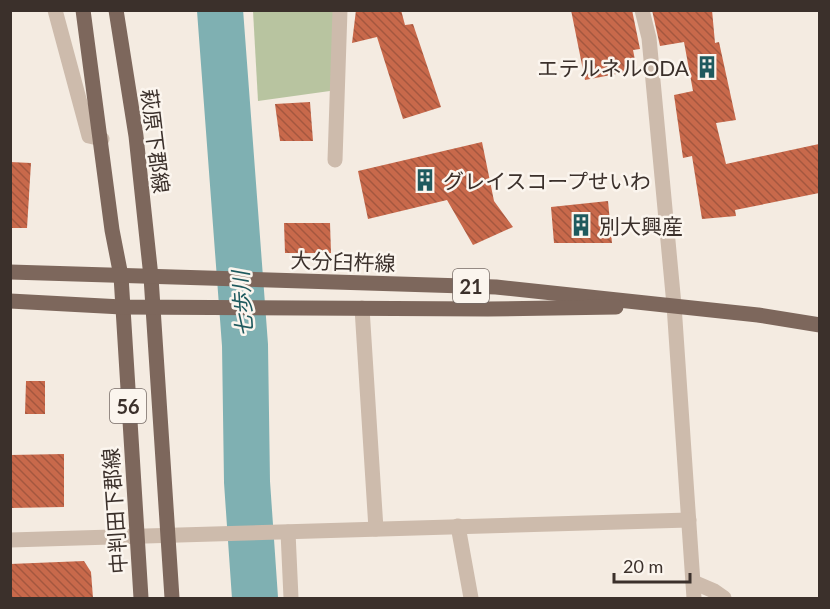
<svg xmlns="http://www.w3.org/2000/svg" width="830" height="609" font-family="Lato,'Noto Sans JP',sans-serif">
<defs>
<pattern id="building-back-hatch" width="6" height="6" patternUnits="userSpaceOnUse" patternTransform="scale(1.5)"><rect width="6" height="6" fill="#c8694b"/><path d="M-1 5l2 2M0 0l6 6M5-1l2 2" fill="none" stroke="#a4573f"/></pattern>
</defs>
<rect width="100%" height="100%" fill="#f4ebe1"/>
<!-- green -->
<polygon fill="#b8c4a0" points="253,11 340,11 337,90 258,101"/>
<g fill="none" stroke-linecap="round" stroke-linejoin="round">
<!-- river -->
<polyline stroke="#7fb0b2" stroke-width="46" points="220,10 245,345 247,482 255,598"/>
</g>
<!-- building -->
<g fill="url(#building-back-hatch)">
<polygon points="356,10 401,10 405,25 413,24 441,107 403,119 377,37 352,43"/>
<polygon points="571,10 632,10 640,49 633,50 637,70 585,80"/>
<polygon points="652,10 712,10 715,43 719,42 736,120 716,123 726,164 819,144 819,193 735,210 736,216 702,219 692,156 683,158 674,95 693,91 684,42 660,46"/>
<polygon points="310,102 313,141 280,141 275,104"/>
<polygon points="482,142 494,201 513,227 473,245 447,200 368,219 358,171"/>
<polygon points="10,162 31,163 27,228 10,228"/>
<polygon points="608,201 612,243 554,243 551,207"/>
<polygon points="284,223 330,223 331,253 285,253"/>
<polygon points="26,381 45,381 45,414 25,414"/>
<polygon points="64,454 64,507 10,508 10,455"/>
<polygon points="84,561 91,572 93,598 10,598 10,564"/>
</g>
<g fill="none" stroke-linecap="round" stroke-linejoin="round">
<!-- minor -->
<g stroke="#cdbbac" stroke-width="15">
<polyline points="55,10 89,136 102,139"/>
<polyline points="642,10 649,38 674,305 694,598"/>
<polyline points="335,160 340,10"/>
<polyline points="362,308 376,529"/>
<polyline points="458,526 471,598"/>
<polyline points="288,532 291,598"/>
<polyline points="10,540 689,520"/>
<polyline points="693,582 714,591 724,598"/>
</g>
<!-- major -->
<g stroke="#7d675c" stroke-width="15">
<polyline points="83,10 112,230 121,276 141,598"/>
<polyline points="116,10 136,136 151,277 172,598"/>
<polyline points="10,272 496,287 758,315 820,325"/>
<polyline points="10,301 122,307 488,309 616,307"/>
</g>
</g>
<!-- icons -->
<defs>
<g id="building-bare" transform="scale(1.8)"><path d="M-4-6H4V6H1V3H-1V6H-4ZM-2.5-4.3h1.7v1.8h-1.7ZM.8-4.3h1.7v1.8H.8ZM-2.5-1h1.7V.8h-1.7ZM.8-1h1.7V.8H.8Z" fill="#1f5a5e" stroke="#fbf5ee" stroke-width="2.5" paint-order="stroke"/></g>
</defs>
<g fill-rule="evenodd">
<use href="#building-bare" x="707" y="67"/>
<use href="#building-bare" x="425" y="180"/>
<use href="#building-bare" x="581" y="225"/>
</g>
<g text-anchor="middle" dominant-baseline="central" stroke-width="5" stroke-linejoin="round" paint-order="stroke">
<!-- shield labels -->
<g fill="#fbf5ee" stroke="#756b66" stroke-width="1.5">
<rect x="453" y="269" width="36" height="34" rx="4.5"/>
<rect x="110" y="389" width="36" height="34" rx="4.5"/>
</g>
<g font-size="20" font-weight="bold" fill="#3b302b">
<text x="471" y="286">21</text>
<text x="128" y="406">56</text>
</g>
<!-- poi labels -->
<g font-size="21" fill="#3b302b" stroke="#fbf5ee" text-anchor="start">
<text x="689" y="67" text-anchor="end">エテルネルODA</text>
<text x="443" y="180">グレイスコープせいわ</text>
<text x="599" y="225">別大興産</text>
</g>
<!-- street labels -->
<g font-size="21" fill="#3b302b" stroke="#fbf5ee">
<text transform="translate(156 141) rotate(83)">萩原下郡線</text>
<text transform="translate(343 261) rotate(2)">大分臼杵線</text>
<text transform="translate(114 511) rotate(-94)">中判田下郡線</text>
</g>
<!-- water labels -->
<g font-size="22" font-style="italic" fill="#1f5a5e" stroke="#fbf5ee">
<text transform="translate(242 304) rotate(-94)">七歩川</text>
</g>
</g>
<!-- border -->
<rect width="830" height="609" fill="none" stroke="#3b302b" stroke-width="24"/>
<!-- scale -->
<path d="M614 573v9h76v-9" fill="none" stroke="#3b302b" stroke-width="3"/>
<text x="623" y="573" font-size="18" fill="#3b302b" stroke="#fbf5ee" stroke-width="4.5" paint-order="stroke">20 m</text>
</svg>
